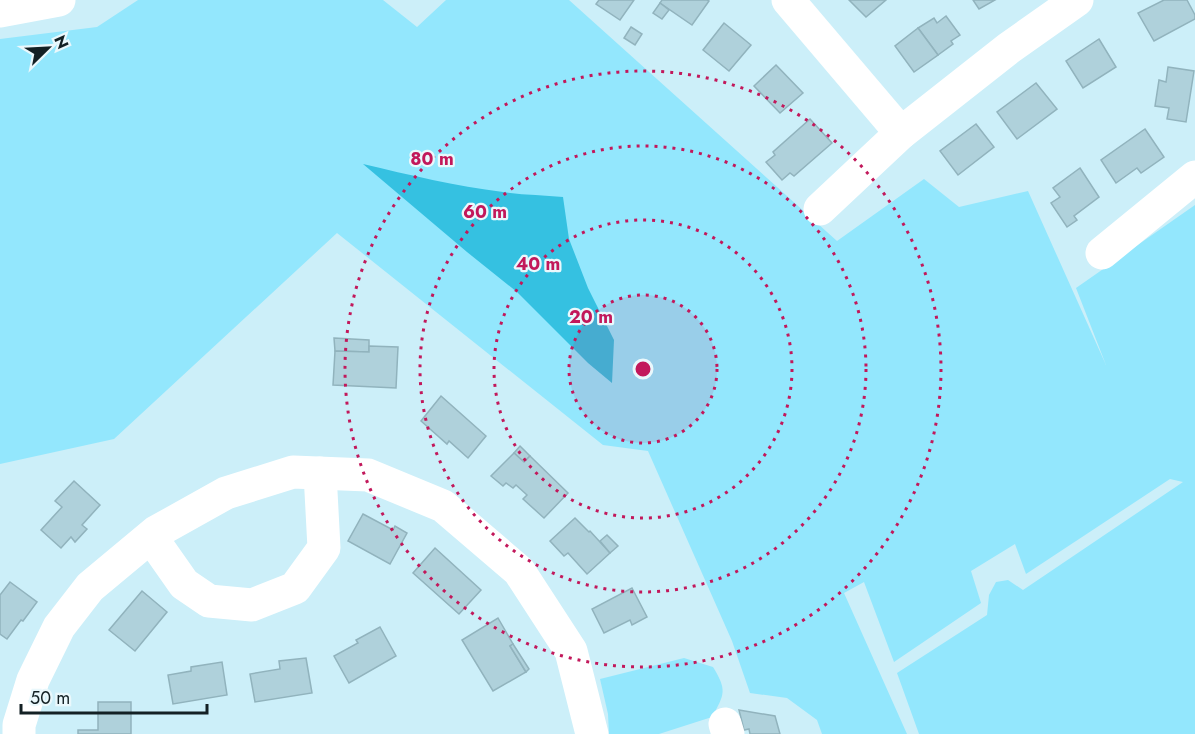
<svg xmlns="http://www.w3.org/2000/svg" width="1195" height="734" font-family="Jost,sans-serif">
<rect width="100%" height="100%" fill="#cceff9"/>
<!-- green -->
<g fill="#93e7fd">
<polygon points="138,0 383,0 417,27 446,0 569,0 837,241 924,179 959,207 1028,191 1106,365 1076,288 1195,205 1195,734 919,734 897,673 987,615 989,595 996,582 1008,580 1023,590 1183,482 1170,479 1026,574 1015,544 971,571 981,603 894,662 864,582 844,593 907,734 822,734 817,720 787,698 750,693 732,641 648,451 603,445 337,233 114,439 0,464 0,39 97,27"/>
<path d="M684,658l29,9c14,23 12,27 -1,50l-53,17h-50l-1,-20 -8,-35z"/>
</g>
<!-- water -->
<path fill="#35c1e1" d="M363,164c46,11 93,22 140,28 20,3 40,3 60,5l6,42 19,49 26,52 -2,43 -24,-20 -71,-71 -50,-40z"/>
<!-- building -->
<g fill="#afd1db" stroke="#91b3bd" stroke-width="1.5">
<polygon points="599,0 634,0 620,20 596,4"/>
<polygon points="662,0 707,0 709,1 692,25 660,3"/>
<polygon points="849,0 886,0 866,17"/>
<polygon points="973,0 995,0 979,9"/>
<polygon points="1164,0 1187,0 1195,15 1195,19 1154,41 1138,13"/>
<polygon points="660,3 669,10 662,19 653,13"/>
<polygon points="946,16 960,35 951,41 953,44 938,55 918,28 934,18 937,23"/>
<polygon points="724,23 751,45 729,71 703,50"/>
<polygon points="631,27 642,34 635,45 624,38"/>
<polygon points="918,28 938,55 914,72 895,46"/>
<polygon points="1099,39 1116,67 1083,88 1066,61"/>
<polygon points="776,65 803,93 780,113 754,86"/>
<polygon points="1168,67 1194,71 1186,122 1167,119 1169,108 1155,106 1159,80 1166,82"/>
<polygon points="1036,83 1057,109 1017,139 997,112"/>
<polygon points="810,119 832,143 794,176 790,173 782,180 766,162 775,155 773,152"/>
<polygon points="976,124 994,147 958,175 940,151"/>
<polygon points="1145,129 1164,157 1141,173 1137,168 1116,183 1101,160"/>
<polygon points="1080,168 1099,197 1074,216 1077,220 1067,227 1051,203 1060,197 1053,188"/>
<polygon points="334,338 369,340 369,352 335,351"/>
<polygon points="369,346 398,347 396,388 333,385 335,351 369,352"/>
<polygon points="441,396 486,436 468,458 449,441 447,444 421,421"/>
<polygon points="520,446 530,456 524,462 514,453"/>
<polygon points="514,453 524,462 530,456 568,493 544,518 523,499 527,495 516,485 513,488 506,483 503,486 491,476"/>
<polygon points="74,481 100,505 82,525 87,529 75,542 71,537 61,548 41,530 62,507 55,501"/>
<polygon points="363,514 393,530 395,526 407,533 390,564 348,541"/>
<polygon points="575,518 589,532 590,531 610,553 587,574 568,553 564,556 550,541"/>
<polygon points="607,535 618,546 610,553 600,541"/>
<polygon points="435,548 481,590 459,614 413,573"/>
<polygon points="10,582 37,602 23,621 21,620 7,639 0,634 0,595"/>
<polygon points="632,588 647,617 632,625 630,620 604,633 592,609"/>
<polygon points="142,591 167,612 135,651 109,630"/>
<polygon points="498,618 513,644 510,646 526,672 493,691 462,640"/>
<polygon points="380,627 396,656 349,683 334,656 358,643 356,640"/>
<polygon points="513,644 529,669 526,672 510,646"/>
<polygon points="306,658 312,693 255,702 250,674 280,669 279,661"/>
<polygon points="222,662 227,695 173,704 168,675 191,671 191,667"/>
<polygon points="98,702 131,702 131,734 78,734 78,730 98,730"/>
<polygon points="739,710 775,716 780,734 750,734 749,729 744,730"/>
</g>
<g fill="none" stroke-linecap="round" stroke-linejoin="round">
<!-- minor -->
<g stroke="#fff" stroke-width="33">
<polyline points="788,0 901,133"/>
<polyline points="820,209 901,133 1009,48 1077,0"/>
<polyline points="1102,253 1195,177"/>
<polyline points="151,537 184,584 209,601 252,605 295,588 324,548 320,473"/>
<polyline points="725,724 728,734"/>
<polyline points="19,734 19,725 33,680 59,627 90,587 156,532 226,493 293,472 368,475 443,506 519,571 571,651 592,734"/>
</g>
<!-- major -->
<polyline stroke="#fff" stroke-width="33" points="0,11 59,0"/>
</g>
<!-- distance rings -->
<circle cx="643" cy="369" r="74" fill="#c2185b" fill-opacity=".12"/>
<g fill="none" stroke="#c2185b" stroke-width="3" stroke-dasharray="3 6">
<circle cx="643" cy="369" r="74"/>
<circle cx="643" cy="369" r="149"/>
<circle cx="643" cy="369" r="223"/>
<circle cx="643" cy="369" r="298"/>
</g>
<circle cx="643" cy="369" r="9" fill="#c2185b" stroke="#eaf8fc" stroke-width="3"/>
<g font-size="18" text-anchor="middle" font-weight="bold" fill="#c2185b" stroke="#eaf8fc" stroke-width="4.5" stroke-linejoin="round" paint-order="stroke">
<text x="432" y="165">80 m</text>
<text x="485" y="218">60 m</text>
<text x="538" y="270">40 m</text>
<text x="591" y="323">20 m</text>
</g>
<!-- north arrow -->
<g transform="translate(48 48) rotate(66)" stroke="#eaf8fc" stroke-width="4.5" paint-order="stroke">
<path d="M0-4.5L10 22L0 15L-10 22Z" fill="#132024"/>
<text y="-9" font-size="16" font-weight="bold" text-anchor="middle" fill="#132024">N</text>
</g>
<!-- scale -->
<path d="M21 704v9h186v-9" fill="none" stroke="#132024" stroke-width="3"/>
<text x="30" y="704" font-size="18" fill="#132024" stroke="#eaf8fc" stroke-width="4.5" paint-order="stroke">50 m</text>
</svg>
